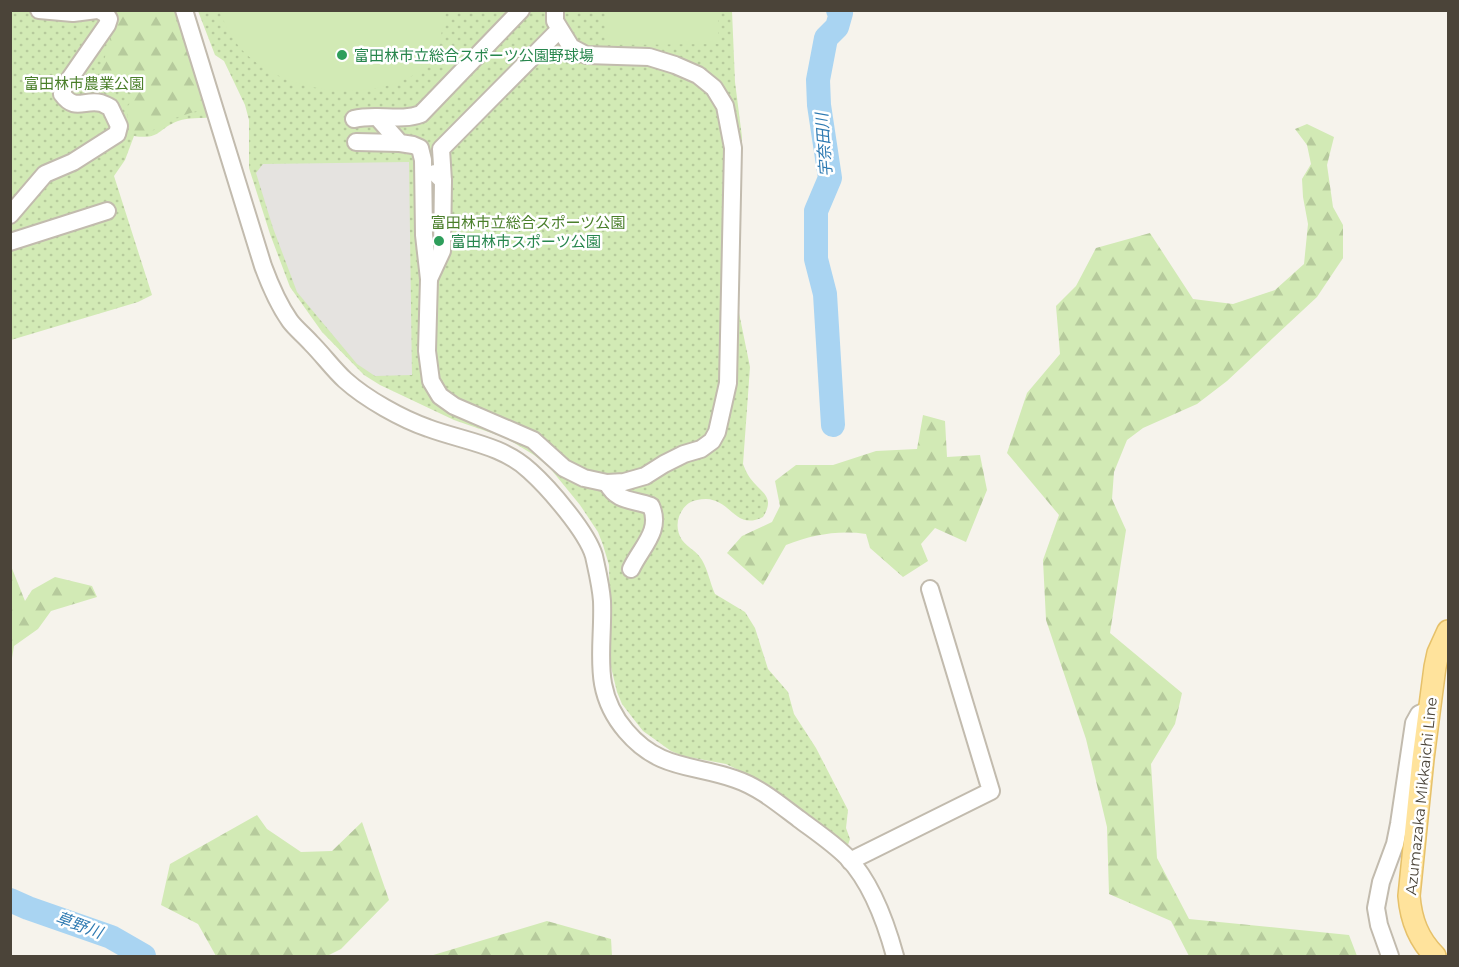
<svg xmlns="http://www.w3.org/2000/svg" width="1459" height="967" font-family="Montserrat,'Noto Sans JP',sans-serif">
<defs>
<pattern id="green-dots" width="8" height="8" patternUnits="userSpaceOnUse" patternTransform="scale(1.5)"><rect width="8" height="8" fill="#d2eab5"/><path d="M2 2h.1M6 6h.1" fill="none" stroke="#b6ca9c" stroke-width="1.8" stroke-linecap="round"/></pattern>
<pattern id="forest-firs" width="22" height="20" patternUnits="userSpaceOnUse" patternTransform="scale(1.5)"><rect width="22" height="20" fill="#d2eab5"/><path d="M5 1l3.5 6h-7zM16 11l3.5 6h-7z" fill="#b6ca9c"/></pattern>
</defs>
<rect width="100%" height="100%" fill="#f6f3ec"/>
<!-- green -->
<g fill="url(#green-dots)">
<path d="M10,11h168l34,106c-11,2 -23,0 -34,4 -21,8 -17,19 -44,15l-9,24 -11,16 38,119 -14,7 -127,38z"/>
<path d="M198,11h534l3,71 7,55 -4,171 12,59 -7,97c2,5 4,10 7,14 11,15 26,18 13,39 -28,14 -31,-17 -57,-18 -6,0 -12,1 -17,4 -12,9 -15,25 -7,37 6,8 15,11 20,20 6,10 8,23 13,34l30,18 10,16 13,41 20,23 6,22 22,34 32,62 -2,18 4,11 -2,6 -81,-61 -41,-20 -43,-8 -12,-5 -28,-20 -11,-14 -10,-13 -5,-12 -6,-25 -2,-102 -6,-20 -5,-13 -18,-27 -31,-38 -15,-12 -28,-17 -52,-18 -74,-35 -16,-10 -42,-43 -32,-45 -20,-53 -21,-66v-48l-4,-15 -21,-44 -9,-6z"/>
</g>
<!-- forest -->
<g fill="url(#forest-firs)">
<polygon points="110,11 173,11 206,108 172,119 148,133 129,131 127,107 140,90 130,75 98,79 117,19"/>
<polygon points="1307,124 1334,137 1327,165 1333,207 1343,225 1343,258 1317,297 1227,381 1197,404 1143,428 1127,440 1114,472 1112,499 1126,530 1110,633 1182,693 1175,724 1151,764 1157,858 1189,919 1349,935 1357,956 1189,956 1171,921 1109,894 1107,827 1086,739 1046,620 1043,560 1059,515 1007,453 1027,393 1060,354 1056,306 1076,286 1096,248 1150,233 1193,299 1233,304 1275,290 1304,264 1308,224 1303,197 1302,179 1311,164 1307,145 1295,129"/>
<path d="M923,415l22,6 2,36 33,-2 7,35 -21,52 -31,-14 -14,16 7,17 -25,16 -33,-29 -4,-14c-28,-4 -54,1 -80,11l-23,40 -36,-32 15,-17 30,-14 8,-16 -5,-25 21,-16h37l43,-14 41,-2z"/>
<polygon points="11,566 25,601 32,590 55,577 92,586 97,597 51,611 38,629 14,646 11,664"/>
<polygon points="257,815 267,829 301,852 332,851 362,822 389,900 341,949 327,956 216,956 198,924 161,905 170,864"/>
<polygon points="547,921 611,939 612,956 430,956"/>
</g>
<!-- pitch -->
<g fill="#d2eab5">
<path d="M219,11h227l-10,49c-13,9 -25,18 -40,23 -50,17 -116,6 -154,-33 -10,-11 -17,-26 -23,-39z"/>
<polygon points="606,11 718,11 718,44 606,45"/>
</g>
<!-- parking -->
<polygon fill="#e5e3e0" points="409,162 412,375 375,376 357,364 297,292 273,228 256,173 263,164"/>
<g fill="none" stroke-linecap="round" stroke-linejoin="round">
<!-- river -->
<g stroke="#a9d4f2" stroke-width="24">
<polyline points="833,425 825,294 816,259 816,211 830,178 819,105 818,80 826,38 837,27 841,13 838,10"/>
<polyline points="10,900 28,908 111,937 144,956"/>
</g>
<!-- minor casing -->
<g stroke="#c2bbae" stroke-width="20">
<g id="minor">
<polyline points="39,10 73,13 97,10"/>
<path d="M184,10l79,256c7,19 15,38 27,55 6,8 14,14 21,22 12,12 22,26 34,37 21,19 57,39 83,48 35,13 75,17 102,43 19,17 57,61 64,85 3,14 7,30 8,45 2,49 -12,88 24,130 33,39 66,33 109,48 24,8 44,25 64,40 16,12 34,24 48,38 24,25 39,66 48,99"/>
<polyline points="377,117 400,143 413,145 420,148 423,160 424,235 429,279 427,351 431,381 440,396 454,406 533,440 564,468 584,478 607,483 624,482 645,476 664,464 684,454 701,449 712,441 717,432 728,383 733,148 725,106 714,88 698,75 675,65 649,57 586,55 571,47 555,21 555,10"/>
<path d="M354,119c22,-6 46,3 67,-5l100,-104"/>
<polyline points="356,142 400,143"/>
<polyline points="443,181 441,149 559,30"/>
<path d="M10,215l35,-41 28,-12 44,-28 2,-8 -9,-19c-3,-1 -6,-3 -9,-4 -17,-4 -26,9 -39,-9l2,-7 43,-62 2,-6 -3,-5 -7,-4"/>
<polyline points="10,242 107,211"/>
<polyline points="429,279 442,251 443,181 435,173"/>
<path d="M607,483c10,19 25,16 44,23 11,25 -10,41 -20,63"/>
<polyline points="850,861 991,791 930,589"/>
<polyline points="1390,956 1379,925 1376,908 1381,882 1395,844 1399,824 1414,723 1419,714 1430,709"/>
</g>
</g>
<!-- major casing -->
<g stroke="#e6c16a" stroke-width="24">
<path id="major" d="M1435,956c-17,-17 -24,-36 -26,-60l14,-137 12,-92 3,-14 10,-22"/>
</g>
<!-- minor -->
<use href="#minor" stroke="#fff" stroke-width="16"/>
<!-- major -->
<use href="#major" stroke="#ffe39c" stroke-width="21"/>
</g>
<!-- markers -->
<g fill="#2e9e5b" stroke="#fff" stroke-width="2">
<circle cx="342" cy="55" r="6"/>
<circle cx="439" cy="241" r="6"/>
</g>
<g text-anchor="middle" dominant-baseline="central" stroke-width="5" stroke-linejoin="round" paint-order="stroke">
<!-- leisure labels -->
<g font-size="15" fill="#27864d" stroke="#fff" text-anchor="start">
<text x="354" y="55">富田林市立総合スポーツ公園野球場</text>
<text x="451" y="241">富田林市スポーツ公園</text>
</g>
<!-- park labels -->
<g font-size="15" fill="#4a7f2a" stroke="#fff">
<text x="84" y="83">富田林市農業公園</text>
<text x="528" y="222">富田林市立総合スポーツ公園</text>
</g>
<!-- street labels -->
<g font-size="15" fill="#4b4439" stroke="#fff">
<text transform="translate(1421 796) rotate(-84)">Azumazaka Mikkaichi Line</text>
</g>
<!-- water labels -->
<g font-size="16" font-style="italic" fill="#2e7ab2" stroke="#fff">
<text transform="translate(824 145) rotate(-94)">宇奈田川</text>
<text transform="translate(79 925) rotate(20)">草野川</text>
</g>
</g>
<!-- border -->
<rect width="1459" height="967" fill="none" stroke="#4b4439" stroke-width="24"/>
</svg>
